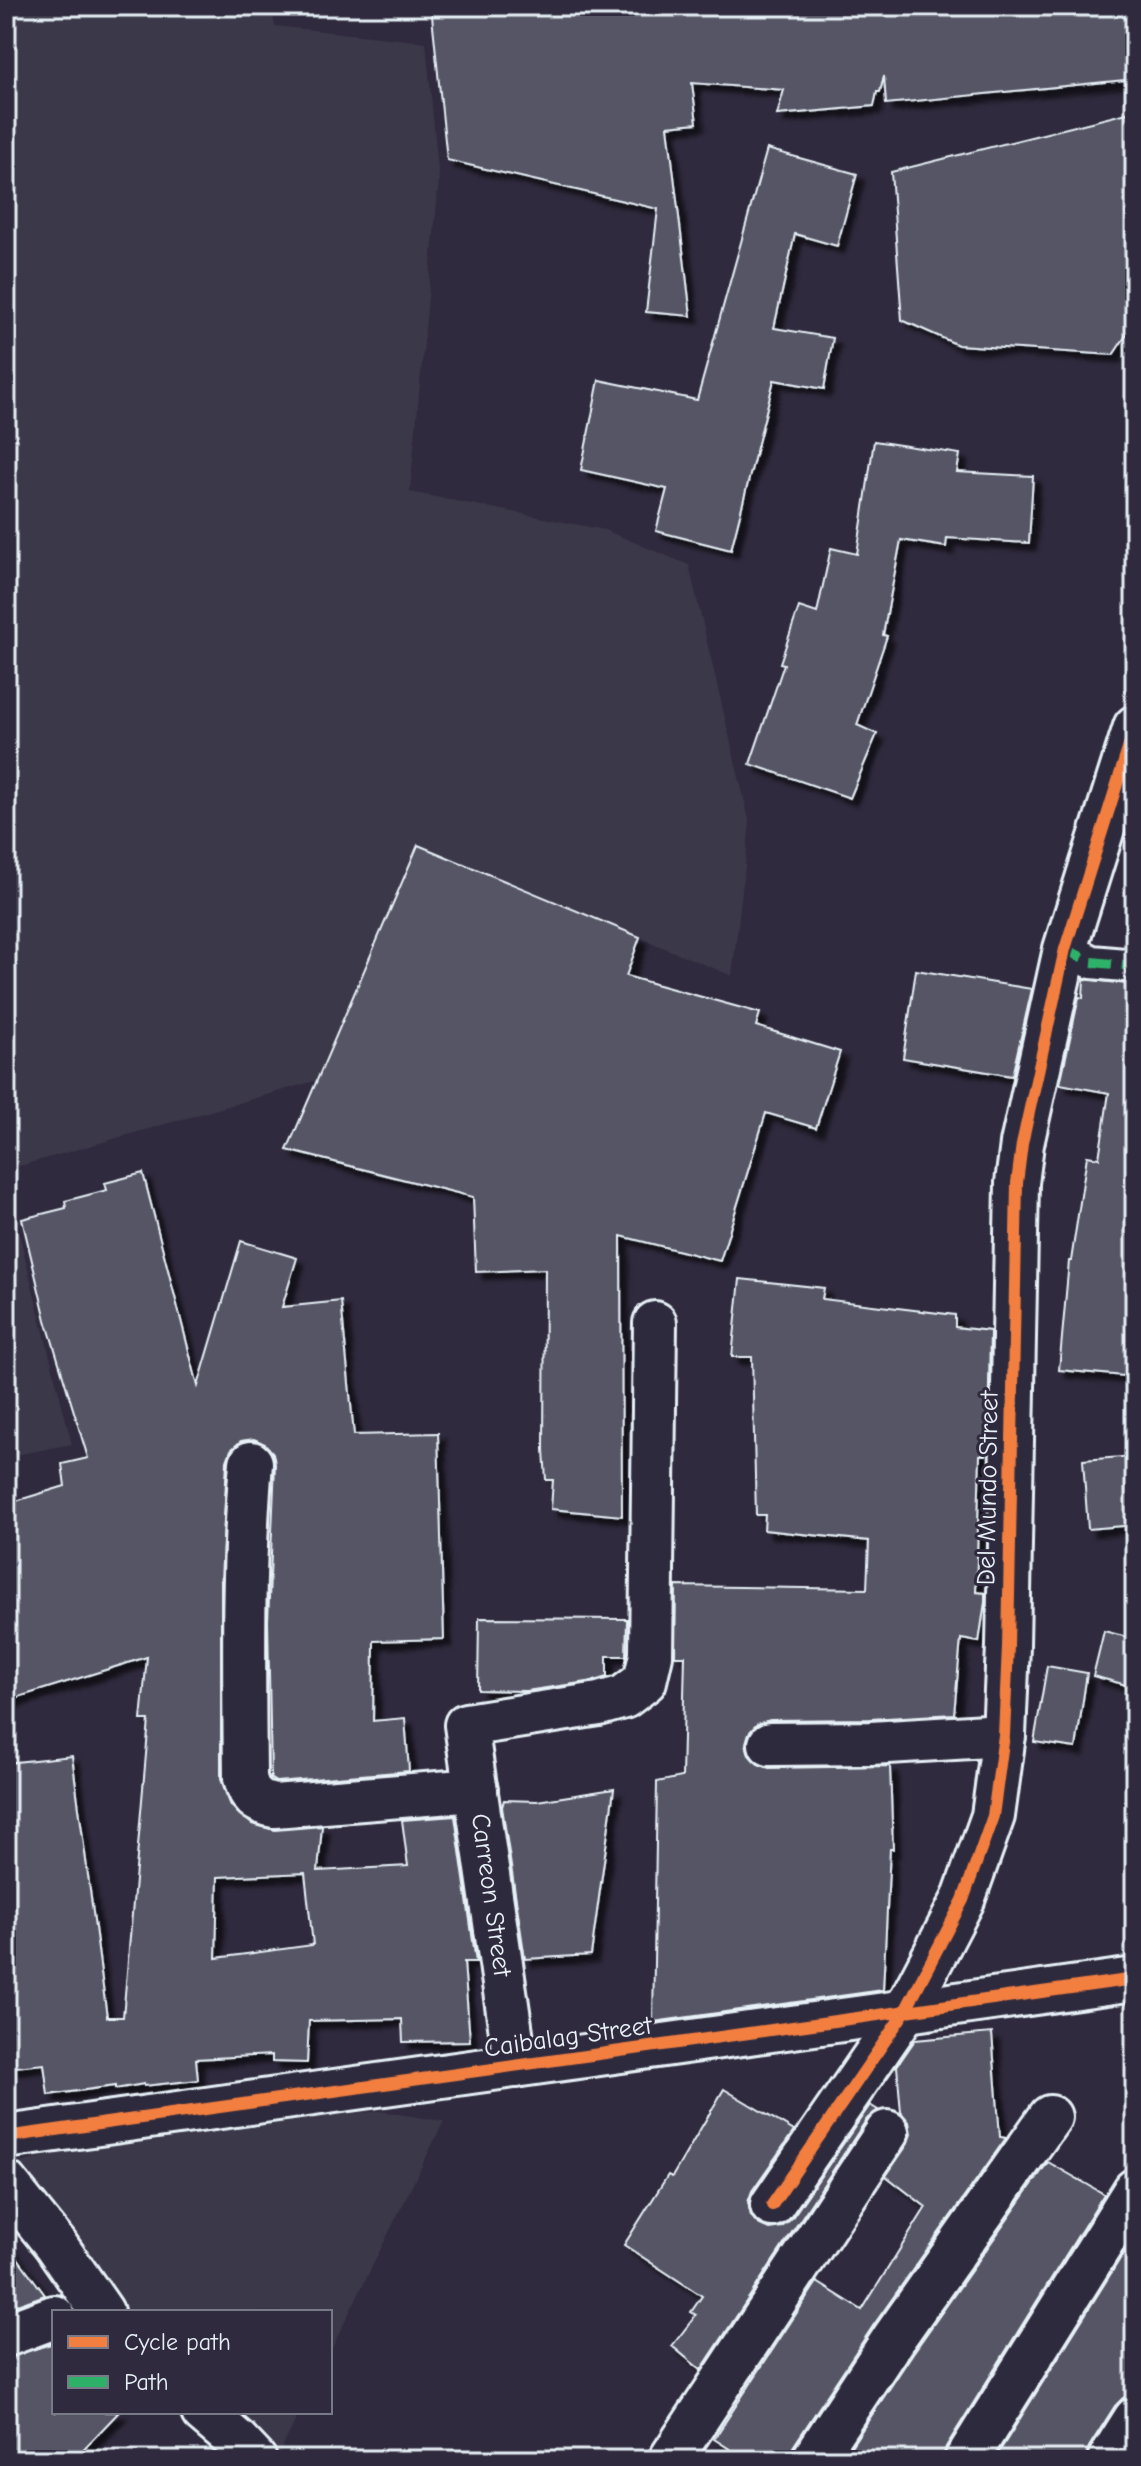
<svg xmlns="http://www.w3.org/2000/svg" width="1141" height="2466" font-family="'Comic Neue',sans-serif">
<defs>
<filter id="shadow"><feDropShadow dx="7" dy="7" stdDeviation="2" flood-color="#0009"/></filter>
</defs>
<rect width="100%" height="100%" fill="#2f2a3d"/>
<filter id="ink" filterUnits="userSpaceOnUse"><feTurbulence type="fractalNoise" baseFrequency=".0125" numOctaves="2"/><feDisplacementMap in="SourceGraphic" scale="16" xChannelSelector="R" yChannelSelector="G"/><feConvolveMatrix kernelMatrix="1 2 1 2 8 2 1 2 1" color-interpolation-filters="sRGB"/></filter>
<g filter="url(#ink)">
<!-- built -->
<g fill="#3b3749">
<polygon points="6,6 271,6 275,26 426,42 439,180 410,492 605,530 689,565 750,824 732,976 640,938 589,1078 763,1124 720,1261 287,1150 315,1081 6,1170"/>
<polygon points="12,1205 72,1444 6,1457 6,1207"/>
<polygon points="380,2111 444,2121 330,2352 330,2312 111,2312 80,2240 21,2177 19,2163 143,2132"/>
<polygon points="210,2412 300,2412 276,2460 268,2460"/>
</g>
<!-- building -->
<g fill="#575565" stroke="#e8f1f8" stroke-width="2" fill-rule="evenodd" filter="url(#shadow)">
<polygon points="431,6 1135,6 1135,79 886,104 884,76 880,92 877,92 874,106 777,115 784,90 692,83 697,123 668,126 691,316 646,312 658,209 447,160"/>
<polygon points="1135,111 1135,322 1113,355 958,345 902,320 891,172"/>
<polygon points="767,149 857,174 837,246 795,234 774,328 833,338 824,389 774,380 731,550 656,531 667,489 581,470 599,380 697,400"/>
<polygon points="874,441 960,454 957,472 1033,476 1029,543 947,538 946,547 901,540 883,635 887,636 857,725 877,734 850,798 750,764 784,664 780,663 799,607 817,613 831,548 857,554"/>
<polygon points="418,845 640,937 626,976 760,1013 756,1026 840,1052 816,1128 766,1113 720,1261 621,1236 622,1516 551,1509 553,1480 546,1480 544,1450 545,1269 476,1272 473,1197 287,1150"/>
<polygon points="916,970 1032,989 1012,1076 903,1058"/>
<polygon points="1084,979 1135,985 1135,1377 1059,1370 1069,1261 1071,1261 1087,1156 1099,1158 1109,1093 1060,1084 1079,997 1083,998"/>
<path d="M143,1173l55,213 43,-145 56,17 -15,49 59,-6 13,134 84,-2 6,206 -70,2 -1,80 32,-3 4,53 -133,11 -5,-3 -3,-158 7,-157 -2,-11 -8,-9 -11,-5 -13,2 -10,9 -4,11 -6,120v197l10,28 21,18 23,6 47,-4 -4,45 90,-5 -6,-46 53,-4 21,146h-12l6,79 -67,1 -1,-23 -93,2 -2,42 -35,-1v-7l-76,4 2,21 -54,6v-2l-29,5v-3l-67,9 -4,-31 -38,4v-305l66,-7 35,261h16l26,-297h-8l6,-63 -141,44v-197l59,-18 -3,-22 26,-6 -42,-138 -24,-101 44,-11 -1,-7 42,-11 -2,-7zM305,1873l8,72 -97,13 2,-81z"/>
<polygon points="740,1279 824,1288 822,1299 955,1315 955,1327 990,1331 988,1437 986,1455 980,1455 976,1592 985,1593 985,1602 979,1642 961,1639 954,1714 870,1719 770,1720 757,1724 749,1733 746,1743 749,1755 758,1764 769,1768 890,1766 893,1849 890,1849 883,1990 653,2022 657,1782 682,1777 685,1656 675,1656 676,1586 867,1589 869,1541 764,1530 765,1515 756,1515 752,1357 732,1357"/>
<polygon points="1135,1456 1135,1525 1088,1529 1083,1460"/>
<polygon points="479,1618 627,1619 626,1656 607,1656 607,1677 594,1681 526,1691 478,1690"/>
<polygon points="1104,1631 1135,1639 1135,1665 1130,1686 1093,1676"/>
<polygon points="1047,1666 1087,1673 1076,1748 1034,1742"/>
<polygon points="614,1789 591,1955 525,1959 502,1807 504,1800 537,1801"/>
<polygon points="992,2033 1000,2137 1006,2138 873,2326 793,2447 789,2460 747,2460 714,2439 817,2282 862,2310 926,2207 886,2176 907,2145 911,2134 909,2122 901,2112 897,2066 915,2040"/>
<polygon points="724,2089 794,2131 752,2191 748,2202 751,2216 758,2224 769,2229 782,2227 791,2219 870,2105 878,2110 867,2119 701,2370 672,2346 696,2315 691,2312 702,2296 624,2245 668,2175 672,2177"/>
<polygon points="1048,2162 1104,2194 946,2447 942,2460 842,2460 913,2353"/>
<polygon points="1135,2235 1135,2395 1123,2398 1115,2406 1089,2447 1085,2460 994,2460"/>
<polygon points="6,2242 45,2295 6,2309"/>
<polygon points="54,2343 54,2412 119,2412 73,2460 6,2460 6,2358"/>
</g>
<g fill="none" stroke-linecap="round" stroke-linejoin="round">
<!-- pedestrian casing -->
<g stroke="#e8f1f8" stroke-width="38">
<polyline id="pedestrian" points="1065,949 1092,962 1135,966"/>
</g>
<!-- minor casing -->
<g stroke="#e8f1f8" stroke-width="48">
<g id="minor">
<path d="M251,1463c-9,105 -7,210 -6,315 5,19 11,24 29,28l202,-16"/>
<polyline points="770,1744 871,1743 1004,1735"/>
<polyline points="516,2066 466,1725 599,1704 624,1697 645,1681 651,1655 655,1323"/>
<polyline points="6,2137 1135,1979"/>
<polyline points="6,2183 55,2244 102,2312"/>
<polyline points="772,2205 904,2013 963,1900 993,1816 1004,1735 1008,1646 1017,1183 1022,1144 1065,949 1135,727"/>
<polyline points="6,2335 54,2317"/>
<polyline points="203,2412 237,2441 255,2460"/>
<polyline points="670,2460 887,2132"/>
<polyline points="813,2460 893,2339 1050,2117"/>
<polyline points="966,2460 1135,2190"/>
<polyline points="1109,2460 1135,2419"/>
</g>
</g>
<!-- pedestrian -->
<use href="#pedestrian" stroke="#2f2a3d" stroke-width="32"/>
<!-- minor -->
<use href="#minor" stroke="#2f2a3d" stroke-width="42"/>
<!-- quiet -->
<polyline stroke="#2db169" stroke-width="10" stroke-dasharray="20 10" stroke-linecap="butt" points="1065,949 1092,962 1135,966"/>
<!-- cycleway casing -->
<g stroke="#2f2a3d" stroke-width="17">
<g id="cycleway">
<polyline points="6,2137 1135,1979"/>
<polyline points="772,2205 904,2013 963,1900 993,1816 1004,1735 1008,1646 1017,1183 1022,1144 1065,949 1135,727"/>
</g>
</g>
<!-- cycleway -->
<use href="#cycleway" stroke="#f27e40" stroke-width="12"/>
</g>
</g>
<g text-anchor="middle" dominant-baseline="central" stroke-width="6" stroke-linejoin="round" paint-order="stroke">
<!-- street labels -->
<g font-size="26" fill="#e8f1f8" stroke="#2f2a3d">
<text transform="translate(988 1488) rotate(-89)">Del Mundo Street</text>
<text transform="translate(491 1895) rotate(82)">Carreon Street</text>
<text transform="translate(568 2037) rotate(-8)">Caibalag Street</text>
</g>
</g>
<!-- margin -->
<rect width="1141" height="2466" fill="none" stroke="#2f2a3d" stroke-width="32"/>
<rect x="16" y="16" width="1109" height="2434" fill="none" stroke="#e8f1f8" stroke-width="3" filter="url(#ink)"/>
<!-- legend -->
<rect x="52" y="2310" width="280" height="104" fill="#2f2a3d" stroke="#797a88" stroke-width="2"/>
<rect x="68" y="2336" width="40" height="12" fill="#f27e40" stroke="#797a88" stroke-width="2"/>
<text x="124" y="2350" font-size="24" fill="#e8f1f8">Cycle path</text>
<rect x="68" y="2376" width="40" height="12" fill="#2db169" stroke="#797a88" stroke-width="2"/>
<text x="124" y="2390" font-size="24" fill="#e8f1f8">Path</text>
</svg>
